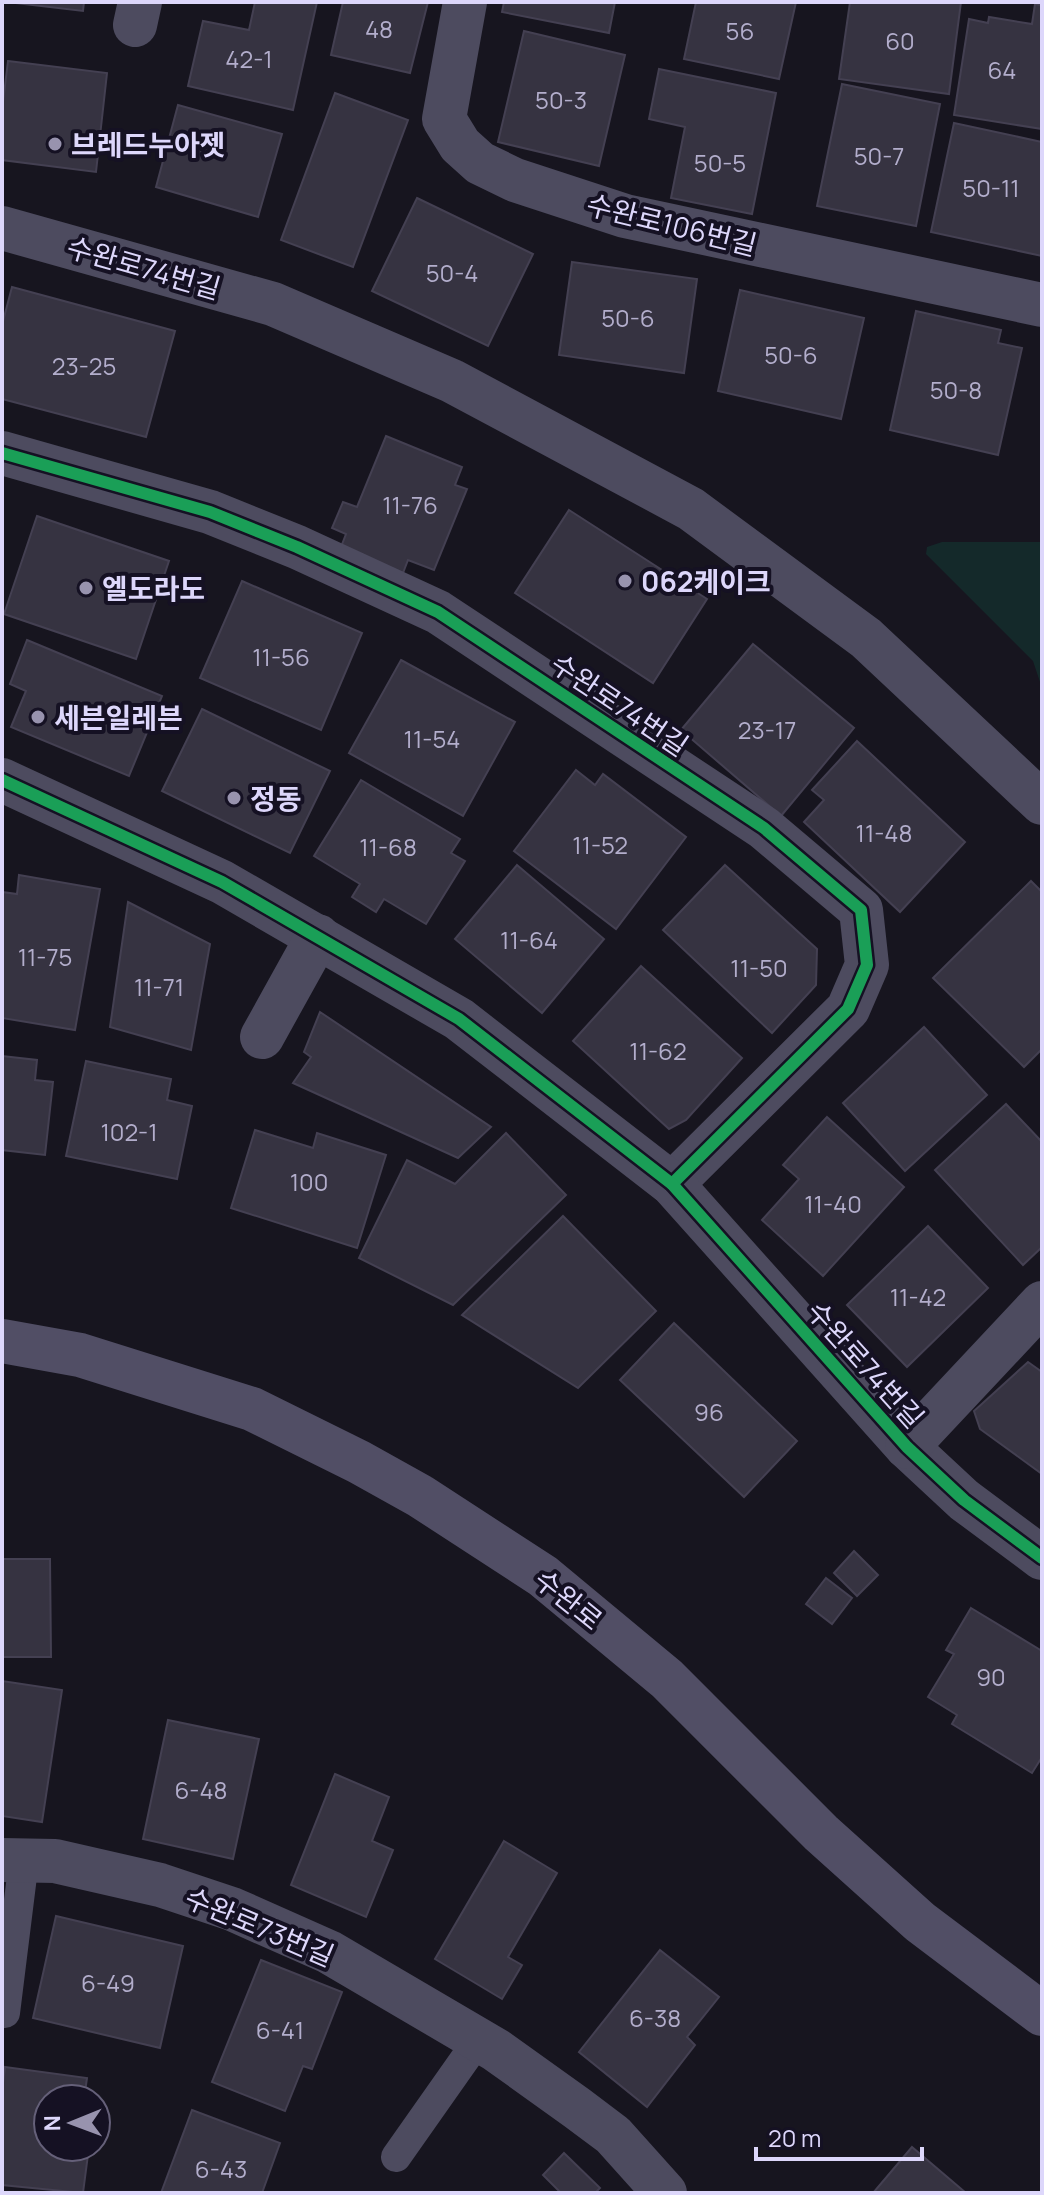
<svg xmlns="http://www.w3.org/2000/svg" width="1044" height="2195" font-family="Manrope,'Noto Sans KR',sans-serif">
<rect width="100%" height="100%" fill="#17151f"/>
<!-- green -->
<polygon fill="#14292a" points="942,542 1042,542 1042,688 1033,661 926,554 927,547"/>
<!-- building -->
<g fill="#363341" stroke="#444052" stroke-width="2">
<polygon points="7,2 84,2 83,11"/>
<polygon points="255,2 317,2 293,110 188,86 203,21 249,30"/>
<polygon points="343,2 428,2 410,73 331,55"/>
<polygon points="504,2 615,2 609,33 502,12"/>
<polygon points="696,2 796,2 779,79 684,59"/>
<polygon points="850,2 961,2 949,94 839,79"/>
<polygon points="1035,4 1042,5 1042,129 954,115 969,19 988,23 989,17 1032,24"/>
<polygon points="524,31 625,55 599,166 498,142"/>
<polygon points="8,61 107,73 96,172 2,160 2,110"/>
<polygon points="659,69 776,93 752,214 671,198 685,127 649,119"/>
<polygon points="842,84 940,104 916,226 817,206"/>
<polygon points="335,93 408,120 353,267 281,240"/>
<polygon points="178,105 282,134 258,217 156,187"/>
<polygon points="954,123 1042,142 1042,256 931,232"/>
<polygon points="417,198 533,254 488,346 372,291"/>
<polygon points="572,262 697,279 684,373 559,355"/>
<polygon points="12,287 175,331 146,437 2,399 2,325"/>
<polygon points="740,290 864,318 841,419 718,391"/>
<polygon points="916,311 1001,330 998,343 1022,348 998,455 890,430"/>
<polygon points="386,436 462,467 455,485 467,489 434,570 408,560 403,573 341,547 346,534 332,528 343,502 357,507"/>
<polygon points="569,510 707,599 653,683 515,593"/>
<polygon points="37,516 169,561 136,659 4,614"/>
<polygon points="242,581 362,633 321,730 200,678"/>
<polygon points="27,640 162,696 129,776 11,727 26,691 10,684"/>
<polygon points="753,644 854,728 781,816 681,730"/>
<polygon points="401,660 515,722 463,816 349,753"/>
<polygon points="202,709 330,771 290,853 162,791"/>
<polygon points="857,741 965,842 900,912 804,822 824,800 812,790"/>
<polygon points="576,770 595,785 603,774 686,837 616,929 514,851"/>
<polygon points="361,780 460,839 451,853 465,861 426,924 384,899 376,912 352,897 360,884 314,856"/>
<polygon points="517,865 604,939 542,1013 455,939"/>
<polygon points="725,865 817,949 816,985 772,1033 663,930"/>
<polygon points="19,875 100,889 75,1030 2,1018 2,892 17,894"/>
<polygon points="1031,881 1042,892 1042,1049 1024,1067 933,978"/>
<polygon points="128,902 210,944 191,1050 110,1027"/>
<polygon points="641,966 742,1058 686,1120 669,1129 573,1041"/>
<polygon points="320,1012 491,1127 458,1158 293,1083 311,1057 304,1052"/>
<polygon points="924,1027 987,1095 905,1171 843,1103"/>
<polygon points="2,1056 37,1060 35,1080 53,1082 45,1155 2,1150"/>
<polygon points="86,1061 171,1079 167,1100 192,1106 177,1179 66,1156"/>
<polygon points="1006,1104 1042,1142 1042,1247 1023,1265 935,1170"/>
<polygon points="827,1117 904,1187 823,1276 762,1220 799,1179 783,1165"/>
<polygon points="255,1130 313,1148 317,1133 386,1155 357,1248 231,1208"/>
<polygon points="506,1133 566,1195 453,1305 359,1258 407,1160 455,1184"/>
<polygon points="563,1216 656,1311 578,1388 462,1315"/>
<polygon points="928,1226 988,1288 907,1367 847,1305"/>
<polygon points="674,1323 797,1441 744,1497 620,1380"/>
<polygon points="1028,1362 1042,1372 1042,1474 980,1429 974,1411"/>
<polygon points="854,1551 878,1575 857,1596 834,1573"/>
<polygon points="2,1559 50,1559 51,1657 2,1657"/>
<polygon points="826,1578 852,1598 832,1624 806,1604"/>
<polygon points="971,1608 1042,1651 1042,1757 1032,1773 952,1724 957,1715 928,1697 954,1654 946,1650"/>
<polygon points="2,1681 62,1690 42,1822 2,1816"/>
<polygon points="168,1720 259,1739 233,1859 143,1839"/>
<polygon points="335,1774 389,1797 372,1841 393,1850 366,1917 291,1885"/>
<polygon points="504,1841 557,1873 508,1957 522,1965 502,1999 435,1959"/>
<polygon points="56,1916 183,1946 160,2048 33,2018"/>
<polygon points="660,1950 719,1997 687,2037 695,2045 647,2107 579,2052"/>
<polygon points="261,1960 342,1992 312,2069 303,2066 285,2111 212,2082"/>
<polygon points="5,2067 87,2078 84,2099 48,2099 48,2147 89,2147 83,2193 2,2185 2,2091"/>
<polygon points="192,2110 280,2143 262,2193 161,2193"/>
<polygon points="912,2147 966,2193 873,2193"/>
<polygon points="564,2153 600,2188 595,2193 561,2193 543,2175"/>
</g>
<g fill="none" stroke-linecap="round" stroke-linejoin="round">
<!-- service -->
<g stroke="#4d4b5f" stroke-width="30">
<polyline points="5,2013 24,1860"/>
<polyline points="396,2157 479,2039"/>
</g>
<!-- minor -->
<g stroke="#4d4b5f" stroke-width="44">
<polyline points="465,2 444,119 460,145 480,163 515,180 625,216 1042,305"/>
<polyline points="135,25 140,2"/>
<polyline points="2,228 273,304 452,381 691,509 866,638 1042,803"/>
<polyline points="2,453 210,512 297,547 438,612 764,828 861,910 867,965 848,1009 672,1184"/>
<polyline points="2,780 222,882 459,1019 672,1184 907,1447 964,1500 1042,1558"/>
<polyline points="262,1037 318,936"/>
<polyline points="907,1447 1042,1303"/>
<polyline points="2,1860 55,1861 160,1885 232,1909 329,1952 496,2050 577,2108 613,2135 665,2193"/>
</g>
<!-- secondary -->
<polyline stroke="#514e65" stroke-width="44" points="2,1341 80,1355 252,1409 359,1462 420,1496 543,1576 667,1679 821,1833 920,1922 1042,2014"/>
<!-- cycleway casing -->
<g stroke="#151123" stroke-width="17">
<g id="cycleway">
<polyline points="2,453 210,512 297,547 438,612 764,828 861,910 867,965 848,1009 672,1184"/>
<polyline points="2,780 222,882 459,1019 672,1184 907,1447 964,1500 1042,1558"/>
</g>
</g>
<!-- cycleway -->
<use href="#cycleway" stroke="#1a9f57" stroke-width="12"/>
</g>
<!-- markers -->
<g fill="#9893ae" stroke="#151123" stroke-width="3">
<circle cx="55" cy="144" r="8"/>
<circle cx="625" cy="581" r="8"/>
<circle cx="86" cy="588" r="8"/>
<circle cx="38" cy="717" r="8"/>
<circle cx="234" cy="798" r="8"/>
</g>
<g text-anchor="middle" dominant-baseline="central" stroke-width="8" stroke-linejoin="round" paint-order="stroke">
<!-- number labels -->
<g font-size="24" fill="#b3aecc">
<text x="379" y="28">48</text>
<text x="740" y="30">56</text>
<text x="900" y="40">60</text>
<text x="249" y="58">42-1</text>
<text x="1002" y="69">64</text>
<text x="561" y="99">50-3</text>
<text x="879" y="155">50-7</text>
<text x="720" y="162">50-5</text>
<text x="991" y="187">50-11</text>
<text x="452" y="272">50-4</text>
<text x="628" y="317">50-6</text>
<text x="791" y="354">50-6</text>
<text x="84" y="365">23-25</text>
<text x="956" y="389">50-8</text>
<text x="410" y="504">11-76</text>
<text x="281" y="656">11-56</text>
<text x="767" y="729">23-17</text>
<text x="432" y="738">11-54</text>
<text x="884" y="832">11-48</text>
<text x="600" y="844">11-52</text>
<text x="388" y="846">11-68</text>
<text x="529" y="939">11-64</text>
<text x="45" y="956">11-75</text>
<text x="759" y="967">11-50</text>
<text x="159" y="986">11-71</text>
<text x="658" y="1050">11-62</text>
<text x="129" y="1131">102-1</text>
<text x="309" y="1181">100</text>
<text x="833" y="1203">11-40</text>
<text x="918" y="1296">11-42</text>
<text x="709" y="1411">96</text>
<text x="991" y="1676">90</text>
<text x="201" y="1789">6-48</text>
<text x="108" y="1982">6-49</text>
<text x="655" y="2017">6-38</text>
<text x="280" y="2029">6-41</text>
<text x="221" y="2168">6-43</text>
</g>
<!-- poi labels -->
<g font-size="28" font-weight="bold" fill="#ddd7fb" stroke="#151123" text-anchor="start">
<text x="71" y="144">브레드누아젯</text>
<text x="641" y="581">062케이크</text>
<text x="102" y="588">엘도라도</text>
<text x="54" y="717">세븐일레븐</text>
<text x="250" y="798">정동</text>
</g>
<!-- street labels -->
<g font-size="28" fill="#ddd7fb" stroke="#151123">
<text transform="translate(672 224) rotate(14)">수완로106번길</text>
<text transform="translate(144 267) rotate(16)">수완로74번길</text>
<text transform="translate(620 704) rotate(34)">수완로74번길</text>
<text transform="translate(866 1364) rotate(48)">수완로74번길</text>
<text transform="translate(569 1599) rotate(39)">수완로</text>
<text transform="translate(260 1926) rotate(23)">수완로73번길</text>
</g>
</g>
<!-- border -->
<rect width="1044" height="2195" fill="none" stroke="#ddd7fb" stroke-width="8"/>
<!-- north arrow -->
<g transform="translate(72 2123) rotate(269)"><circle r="38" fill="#151123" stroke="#656079" stroke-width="2"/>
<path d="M0-6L14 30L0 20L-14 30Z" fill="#9893ae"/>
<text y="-12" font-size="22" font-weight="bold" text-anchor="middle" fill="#ddd7fb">N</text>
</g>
<!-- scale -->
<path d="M756 2147v12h166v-12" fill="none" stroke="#ddd7fb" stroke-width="4"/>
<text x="768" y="2147" font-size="24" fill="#ddd7fb" stroke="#151123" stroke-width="6" paint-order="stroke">20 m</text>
</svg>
